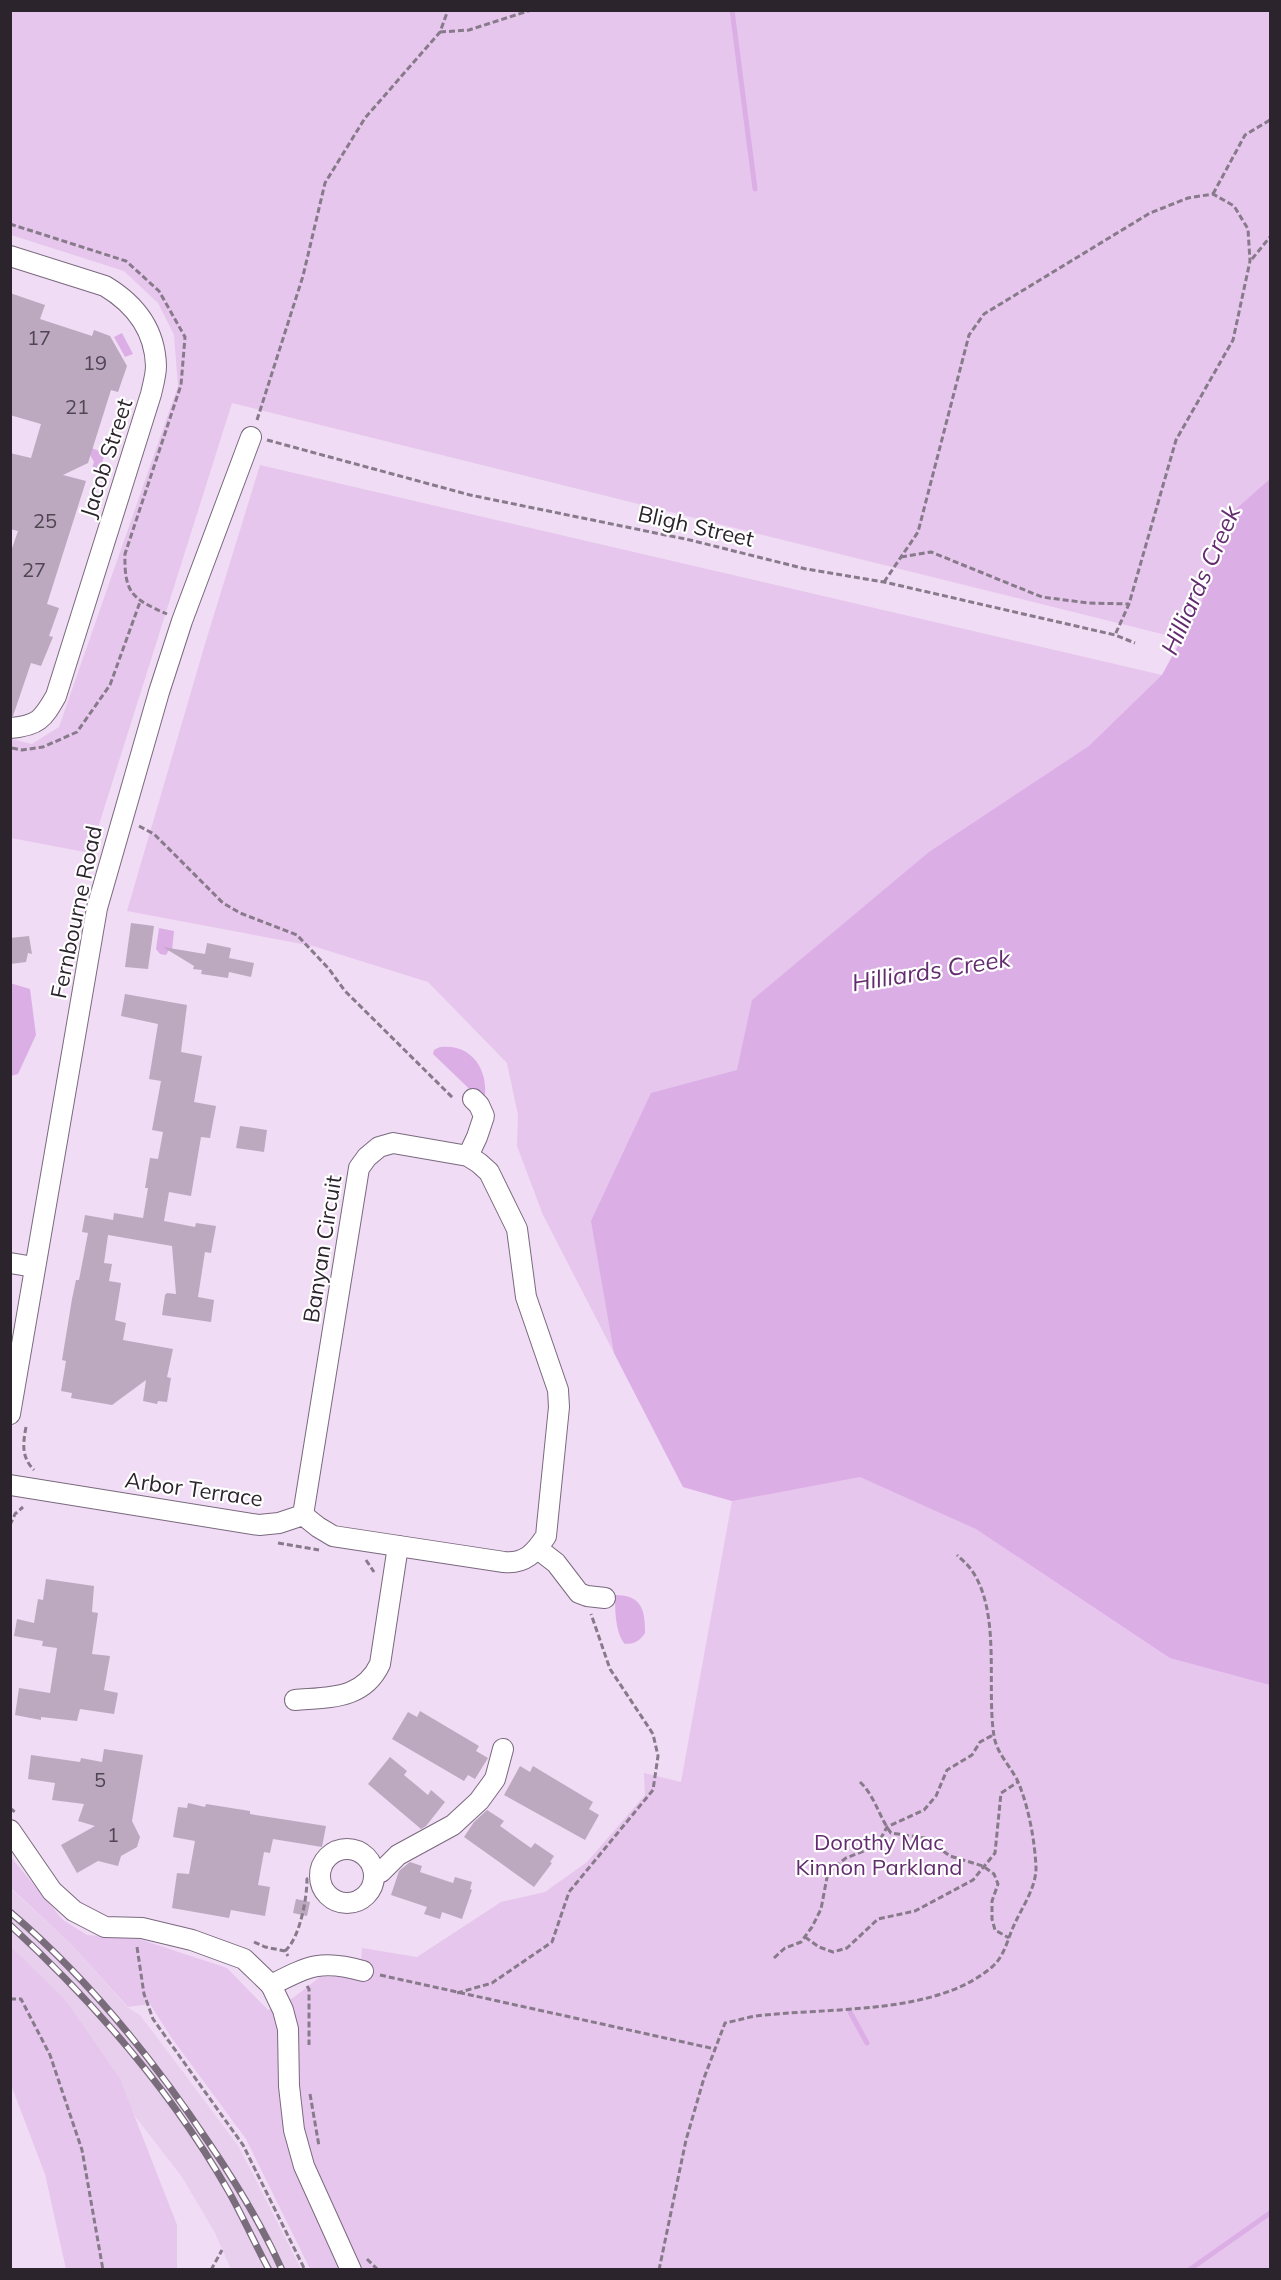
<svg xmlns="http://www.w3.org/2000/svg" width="1281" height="2280" font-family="Mulish,sans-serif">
<rect width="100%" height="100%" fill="#f0dcf4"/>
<!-- built -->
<polygon fill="#e9cfee" points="10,1888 70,1943 127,2007 140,2015 171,2056 239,2147 301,2269 231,2269 215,2233 182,2177 59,2018 11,1964"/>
<!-- green -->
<g fill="#e7c6ed">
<polygon points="11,11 1270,11 1270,2269 310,2269 246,2139 171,2037 150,2004 128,2007 70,1943 11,1888 10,1856 63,1920 87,1935 139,1939 227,1968 268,2010 293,1998 320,1977 354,1977 361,1964 362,1948 417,1957 501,1902 545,1892 587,1862 645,1795 644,1773 681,1782 732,1501 683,1487 543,1215 517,1146 518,1115 507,1063 428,982 313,946 127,911 205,644 260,465 1162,675 1182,639 232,403 90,853 11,838 11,739 32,744 59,727 178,386 174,335 158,303 124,271 11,235"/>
<polygon points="11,1947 67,2002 120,2079 177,2225 177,2269 66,2269 45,2174 11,2085"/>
</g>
<!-- water -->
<g fill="#dcaee6">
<polygon points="122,333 133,354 125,357 114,337"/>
<polygon points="91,448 105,453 99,473 91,471 94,462 88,451"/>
<polygon points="1270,479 1270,1685 1170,1658 976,1529 860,1477 732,1501 683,1487 614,1353 591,1221 651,1093 737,1070 752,1000 929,852 1089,746 1162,675 1202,601 1227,517"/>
<polygon points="159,928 174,931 172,951 169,950 166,955 160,954 156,949"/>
<polygon points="10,983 30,989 36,1035 18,1074 11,1076"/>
<path d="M440,1047c34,-4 50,26 44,56l-51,-49 1,-4z"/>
<path d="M615,1595c27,0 30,15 30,38 -5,8 -11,11 -20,11 -10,-10 -10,-36 -10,-49z"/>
</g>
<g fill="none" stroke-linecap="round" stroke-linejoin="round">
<!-- stream -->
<g stroke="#dcaee6" stroke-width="5">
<polyline points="732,10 755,189"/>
<polyline points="850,2012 867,2043"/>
<polyline points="1189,2270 1270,2213"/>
</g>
</g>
<!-- building -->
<g fill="#bca9c0">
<polygon points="10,293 45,305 40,319 92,336 94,330 110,336 127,366 118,392 111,390 88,463 63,475 86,481 47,604 59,608 49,636 53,637 41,666 31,663 13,716 10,715 10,554 18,531 10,529 10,453 31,458 41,424 10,415"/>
<polygon points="131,923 154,926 148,969 125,967"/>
<polygon points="29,936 32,954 28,953 26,962 10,964 10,938"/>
<polygon points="207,943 231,948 229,958 254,963 251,977 229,972 228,978 201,974 202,970 193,969 194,966 163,947 205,954"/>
<polygon points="125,994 187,1005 181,1052 202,1056 194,1102 216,1106 210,1138 201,1137 191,1196 169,1192 164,1221 195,1227 196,1223 216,1226 211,1253 205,1252 198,1297 214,1300 211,1322 162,1315 165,1295 167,1293 176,1294 172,1246 108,1235 104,1263 112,1264 109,1281 121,1283 115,1320 126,1323 123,1340 173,1349 167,1377 171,1378 167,1402 158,1401 157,1404 143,1401 146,1380 112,1405 71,1398 72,1393 61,1391 66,1361 62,1360 72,1299 76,1280 79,1280 88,1233 82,1232 85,1215 113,1220 114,1213 143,1218 148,1188 145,1188 150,1158 158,1159 163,1132 152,1130 161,1081 149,1079 158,1024 121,1016"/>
<polygon points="240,1126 267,1130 264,1152 236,1148"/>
<polygon points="46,1579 94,1586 92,1612 98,1613 92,1654 110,1656 104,1690 118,1693 114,1714 80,1709 77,1721 41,1717 41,1720 15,1715 19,1688 50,1693 57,1648 42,1646 43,1641 14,1636 17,1619 34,1623 38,1599 43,1600"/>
<polygon points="420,1711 479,1746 476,1751 488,1758 475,1779 468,1775 464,1781 392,1739 408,1712 417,1717"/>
<polygon points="104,1749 143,1755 132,1821 140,1837 137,1847 121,1856 118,1866 98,1861 77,1873 61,1845 95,1826 78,1821 84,1804 52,1800 55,1783 28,1779 31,1755 80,1762 81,1758 102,1762"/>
<polygon points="390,1757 407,1771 404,1775 428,1795 431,1790 445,1802 426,1826 421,1829 368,1784"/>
<polygon points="520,1766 530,1772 533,1766 593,1802 589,1809 599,1815 585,1840 504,1795"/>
<polygon points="188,1803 205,1807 206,1804 250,1811 250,1814 326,1826 322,1847 273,1839 270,1853 264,1852 258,1885 270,1887 265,1916 231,1910 229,1918 172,1908 177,1873 189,1874 195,1841 173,1837 178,1807 187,1808"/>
<polygon points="487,1810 504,1821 500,1826 531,1848 535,1843 554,1856 550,1862 552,1863 534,1887 464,1837 474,1822"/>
<polygon points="410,1862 422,1866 420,1872 453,1883 455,1877 472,1882 470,1889 472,1890 462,1919 442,1912 440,1919 424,1914 427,1907 391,1895 399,1871"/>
<polygon points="296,1899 310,1902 307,1916 293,1913"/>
</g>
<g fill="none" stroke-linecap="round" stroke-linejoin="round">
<!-- minor casing -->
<g stroke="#7a697e" stroke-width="22">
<g id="minor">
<path d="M10,256l95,30c30,18 50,44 51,80 0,9 -3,19 -5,28l-95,302c-13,23 -18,30 -46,32"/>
<polyline points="468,1156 477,1137 484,1116 479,1105 473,1099"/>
<polyline points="10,1263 34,1267"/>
<polyline points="10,1414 97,908 159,692 182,621 251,437"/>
<path d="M10,1485l249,40 20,-2 24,-8 15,12 15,9 171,26c21,2 31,-9 42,-26l13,-129 -1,-17 -32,-93 -9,-68 -28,-57 -10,-9 -11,-7 -75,-13 -14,4 -12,10 -8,11 -56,347"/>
<polyline points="538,1549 556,1563 579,1593 587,1596 605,1598"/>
<path d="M295,1700c34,-3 68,0 85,-36l18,-118"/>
<path d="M10,1830l42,61 22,20 31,16 37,1 50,12 52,19 27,26c38,-19 50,-26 92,-14"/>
<circle cx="347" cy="1876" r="27"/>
<polyline points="374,1871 381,1872 398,1855 453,1825 479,1801 495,1779 503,1749"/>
<polyline points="271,1985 283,2010 288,2029 289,2086 294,2130 304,2166 351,2270"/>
</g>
</g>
<!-- path -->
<g stroke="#877a8a" stroke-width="3" stroke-dasharray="6 3" stroke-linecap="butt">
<polyline points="440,32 469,30 531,10"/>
<polyline points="1213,194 1245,135 1270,120"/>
<path d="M10,224l116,37 33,30 26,46 -4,48 -56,169c-1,40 8,45 42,60"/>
<polyline points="1252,259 1270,237"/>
<polyline points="257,420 303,276 325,183 365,118 440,32 448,10"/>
<polyline points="267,440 470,495 690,540 806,569 884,582 1115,635 1135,643"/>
<polyline points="901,557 931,552 1042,597 1088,603 1129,604"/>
<polyline points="884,582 918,532 969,335 984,314 1150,213 1188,198 1213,194 1234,206 1248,229 1250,261 1233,340 1176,440 1129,604 1115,635"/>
<polyline points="12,748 22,750 43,747 77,732 110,685 140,602"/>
<polyline points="139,826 154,834 223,903 240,913 297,935 329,969 345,991 454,1099"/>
<path d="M26,1427c-3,16 -5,30 8,43"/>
<polyline points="10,1525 15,1514 23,1507"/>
<polyline points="278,1543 319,1550"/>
<polyline points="366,1560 374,1572"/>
<path d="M860,1782c15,14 19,35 31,51l34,5 25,18 33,10 11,8 4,10 -6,17v18l3,11 14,8"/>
<polyline points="10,1808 16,1813"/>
<polyline points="805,1937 819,1947 833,1952 847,1948 878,1919 915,1911 973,1880 995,1853 1001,1793 1018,1782"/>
<polyline points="254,1942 265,1947 285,1951 288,1956"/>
<polyline points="137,1947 144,1994 153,2019 243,2145 305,2270"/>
<path d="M285,1951c15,-13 22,-53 22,-72l13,-3"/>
<polyline points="774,1958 785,1948 801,1942 812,1927 821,1909 828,1872 846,1858 869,1849 881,1838 887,1827 924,1810 936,1796 947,1770 972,1755 980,1742 993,1735"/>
<polyline points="380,1975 715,2049"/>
<polyline points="307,1986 309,1989 309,2045"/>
<polyline points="457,1993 492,1983 552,1942 569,1892 653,1790 658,1756 653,1734 610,1669 591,1614"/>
<polyline points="10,1999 21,1999 50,2055 82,2150 103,2270"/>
<polyline points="310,2094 319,2146"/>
<polyline points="367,2259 378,2270"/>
<polyline points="211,2270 222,2250"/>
<path d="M659,2270l27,-130 18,-62 21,-55c10,-2 20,-5 31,-7 71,-9 179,0 236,-49 13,-11 16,-30 23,-44 8,-17 21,-36 21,-55 -1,-26 -7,-59 -17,-84 -7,-17 -22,-29 -25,-48 -8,-50 8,-126 -24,-168 -4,-5 -9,-9 -13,-13"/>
</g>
<!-- minor -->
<use href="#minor" stroke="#fff" stroke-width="20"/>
<!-- rail casing -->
<g stroke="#796d7c" stroke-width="7">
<g id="rail">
<path d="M10,1912c78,66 143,147 199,231 27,40 53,82 73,127"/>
<path d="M10,1925c85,78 162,167 219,267 14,25 26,52 40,78"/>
</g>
</g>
<!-- rail -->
<use href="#rail" stroke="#fff" stroke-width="4.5" stroke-dasharray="14" stroke-linecap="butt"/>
</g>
<g text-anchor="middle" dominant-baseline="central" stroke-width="4.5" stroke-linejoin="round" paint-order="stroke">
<!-- number labels -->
<g font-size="20" fill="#504552">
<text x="39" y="337">17</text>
<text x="95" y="362">19</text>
<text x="77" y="406">21</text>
<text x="45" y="520">25</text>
<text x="34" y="569">27</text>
<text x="100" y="1779">5</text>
<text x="113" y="1834">1</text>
</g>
<!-- street labels -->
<g font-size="22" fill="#2c242d" stroke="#fff">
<text transform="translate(106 458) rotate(-72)">Jacob Street</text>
<text transform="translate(696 526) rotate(13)">Bligh Street</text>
<text transform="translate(76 912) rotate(-78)">Fernbourne Road</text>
<text transform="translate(322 1249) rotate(-81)">Banyan Circuit</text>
<text transform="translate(194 1489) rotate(8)">Arbor Terrace</text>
</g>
<!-- park labels -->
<g font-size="22" fill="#632c6f" stroke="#fff">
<text x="879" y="1842">Dorothy Mac<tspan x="879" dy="25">Kinnon Parkland</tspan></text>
</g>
<!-- water labels -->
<g font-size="24" font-style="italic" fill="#632c6f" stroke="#fff">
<text transform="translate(1200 580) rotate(-66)">Hilliards Creek</text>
<text transform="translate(931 970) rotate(-9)">Hilliards Creek</text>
</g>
</g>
<!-- border -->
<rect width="1281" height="2280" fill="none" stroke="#2c242d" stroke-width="24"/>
</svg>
